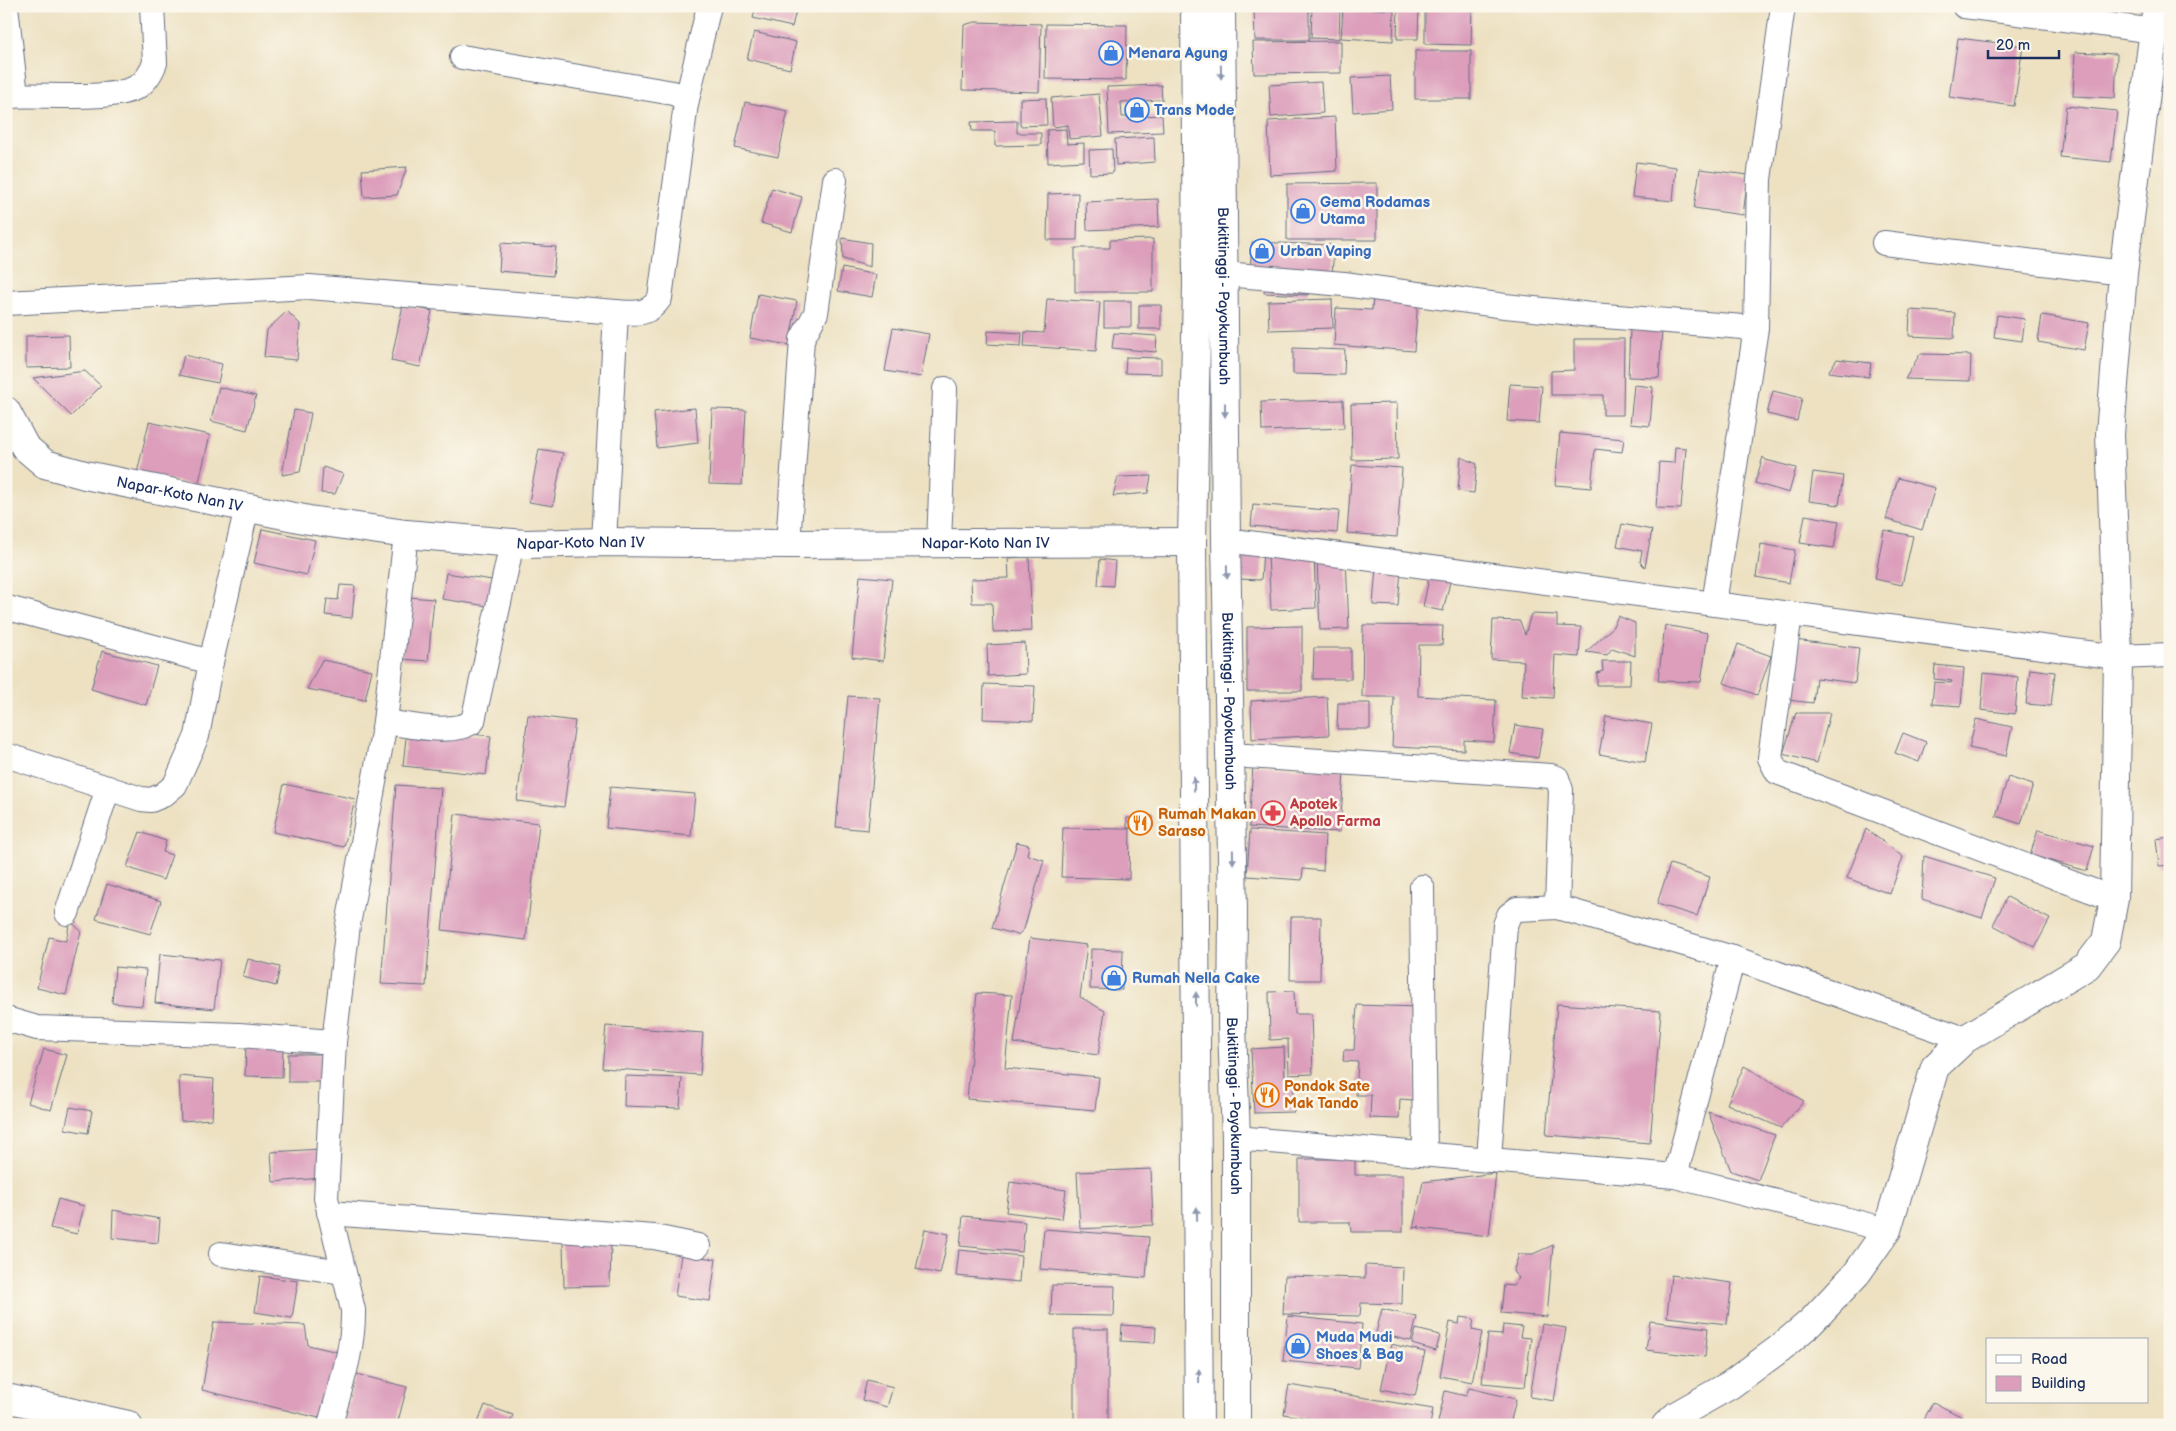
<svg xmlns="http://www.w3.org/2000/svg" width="2176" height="1431" font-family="'Balsamiq Sans',sans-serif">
<rect width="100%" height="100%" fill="#fbf7ec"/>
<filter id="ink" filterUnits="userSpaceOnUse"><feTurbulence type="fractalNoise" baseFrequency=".02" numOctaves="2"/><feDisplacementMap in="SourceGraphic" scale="10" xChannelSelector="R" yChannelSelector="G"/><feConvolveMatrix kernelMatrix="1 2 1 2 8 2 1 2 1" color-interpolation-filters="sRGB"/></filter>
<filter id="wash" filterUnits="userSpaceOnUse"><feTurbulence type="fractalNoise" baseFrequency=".0096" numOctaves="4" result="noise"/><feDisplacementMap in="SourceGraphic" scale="20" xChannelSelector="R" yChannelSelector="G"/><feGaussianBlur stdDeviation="1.12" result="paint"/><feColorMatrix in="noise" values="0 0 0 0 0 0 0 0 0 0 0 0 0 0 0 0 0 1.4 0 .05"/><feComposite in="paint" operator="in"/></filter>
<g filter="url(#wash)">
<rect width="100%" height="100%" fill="#ede1c2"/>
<g id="blocks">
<!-- building -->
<g fill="#dc9ebb">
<polygon points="756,6 797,6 792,27 753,18"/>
<polygon points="1312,6 1340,6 1339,39 1311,38"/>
<polygon points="1398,6 1419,6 1418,39 1397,39"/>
<polygon points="1425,6 1472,6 1471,45 1425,44"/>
<polygon points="1343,7 1394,10 1393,41 1341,38"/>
<polygon points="1254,9 1309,9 1309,40 1255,40"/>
<polygon points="975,22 1041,24 1039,92 962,90 964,25"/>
<polygon points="1046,24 1127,25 1126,80 1045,79"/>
<polygon points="754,32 796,42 790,69 747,59"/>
<polygon points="1958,38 2023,46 2014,106 1949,97"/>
<polygon points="1341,41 1341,73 1254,74 1253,42"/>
<rect x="1415" y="51" width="56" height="48"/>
<polygon points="2075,52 2117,54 2115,98 2073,96"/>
<polygon points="1390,76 1392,109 1353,112 1351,78"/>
<polygon points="1321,82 1323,113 1271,117 1269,85"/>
<polygon points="1161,85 1162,100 1121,102 1122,117 1162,115 1163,132 1109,134 1107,87"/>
<polygon points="1099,94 1103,136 1069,139 1068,125 1053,127 1051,98"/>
<polygon points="1046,98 1047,125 1020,126 1020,99"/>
<polygon points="745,102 788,111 778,157 735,148"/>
<polygon points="2066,106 2117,111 2111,162 2060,157"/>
<polygon points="1335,117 1337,171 1270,175 1268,121"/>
<polygon points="1017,121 1017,133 1041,133 1041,145 995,146 995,131 972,131 971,122"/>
<polygon points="1066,129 1067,144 1084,143 1084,161 1048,163 1047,130"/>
<polygon points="1154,137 1155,162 1116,165 1115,139"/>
<polygon points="1112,149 1113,173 1090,174 1089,150"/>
<polygon points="1636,162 1676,167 1673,201 1632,197"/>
<polygon points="407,167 397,195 364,197 362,170"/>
<polygon points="1700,169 1748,175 1743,215 1694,208"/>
<polygon points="1377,183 1377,240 1287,240 1287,184"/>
<polygon points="772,188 802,197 792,232 761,223"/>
<polygon points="1078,193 1077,240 1047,240 1048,194"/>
<polygon points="1158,199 1159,227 1087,230 1086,202"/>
<polygon points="842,238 871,243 870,267 843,259"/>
<polygon points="1153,239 1153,292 1075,292 1075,248 1110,248 1110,240"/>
<polygon points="1252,242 1334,245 1332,277 1250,273"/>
<polygon points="501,243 556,247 553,276 499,271"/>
<polygon points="842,268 876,275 872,297 838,291"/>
<polygon points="1265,281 1309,284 1308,295 1264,293"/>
<polygon points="758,294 797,301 789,345 750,338"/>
<polygon points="1373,297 1418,300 1414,351 1334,345 1336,308 1372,310"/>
<polygon points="1047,299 1100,302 1096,351 1024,346 1025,332 1044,333"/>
<polygon points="1332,299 1333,328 1269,330 1268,301"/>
<rect x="1104" y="301" width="27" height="26"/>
<polygon points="403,305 432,311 420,367 391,361"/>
<rect x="1139" y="305" width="22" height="24"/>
<polygon points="1910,310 1955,313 1954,338 1909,336"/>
<polygon points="287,311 300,324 297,360 264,357 267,330"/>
<polygon points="1997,315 2025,319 2022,341 1994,337"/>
<polygon points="2042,315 2089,323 2084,350 2038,342"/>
<polygon points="893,328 929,334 921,377 885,371"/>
<polygon points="1630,329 1662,331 1659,378 1628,377"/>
<polygon points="988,331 1022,333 1021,346 987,344"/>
<polygon points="1114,333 1157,336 1156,352 1112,348"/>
<polygon points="69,335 70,367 26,368 26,336"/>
<polygon points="1574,339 1624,339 1623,415 1603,415 1603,395 1551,395 1551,371 1574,370"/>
<polygon points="1293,348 1345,350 1344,375 1293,374"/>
<polygon points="1920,354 1971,355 1970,381 1905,379"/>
<polygon points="184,355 222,364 218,383 179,375"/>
<polygon points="1126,357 1161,358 1161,374 1125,373"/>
<polygon points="1837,359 1871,363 1869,377 1828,372"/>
<polygon points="85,371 101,386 71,416 33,378"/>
<polygon points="1510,384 1542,386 1539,423 1507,421"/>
<polygon points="1634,385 1653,387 1650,426 1630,424"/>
<polygon points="219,387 256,396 247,430 211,421"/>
<polygon points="1773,391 1802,398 1797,421 1767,414"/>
<polygon points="1343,400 1344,428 1262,431 1261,402"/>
<polygon points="1397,403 1398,459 1352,460 1351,404"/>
<polygon points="695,408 698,443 657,448 654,412"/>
<polygon points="712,409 746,410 742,485 709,484"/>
<polygon points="294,410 311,413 300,472 282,475"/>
<polygon points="149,422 210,435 198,486 137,473"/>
<polygon points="1560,433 1624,439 1622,452 1595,449 1591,488 1555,485"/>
<polygon points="1675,447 1686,448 1681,509 1656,508 1659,462 1674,463"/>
<polygon points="539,449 563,453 553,506 529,502"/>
<polygon points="1461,457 1477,464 1474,493 1458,491"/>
<polygon points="1763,457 1766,460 1796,468 1789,493 1755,483"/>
<polygon points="1352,465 1402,468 1397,537 1347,533"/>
<polygon points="323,467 343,474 335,494 321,493"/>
<polygon points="1813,472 1843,476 1839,505 1809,501"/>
<polygon points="1151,476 1148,493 1113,496 1118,477"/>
<polygon points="1898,478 1935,488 1922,530 1886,519"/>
<polygon points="1253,504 1339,511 1337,533 1251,526"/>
<polygon points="1805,515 1839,521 1834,548 1800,543"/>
<polygon points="1622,524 1652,530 1645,567 1640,562 1642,551 1617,546"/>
<polygon points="262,529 315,540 307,575 254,563"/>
<polygon points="1884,530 1913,536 1902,585 1875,579"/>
<polygon points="1761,544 1795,550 1789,583 1756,577"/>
<polygon points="1240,549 1263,551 1261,580 1238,579"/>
<polygon points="1314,554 1316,608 1271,610 1268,556"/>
<polygon points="1029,557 1032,631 993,632 992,603 972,603 971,579 1009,578 1008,558"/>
<polygon points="1100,559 1115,561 1113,586 1098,585"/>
<polygon points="1346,559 1349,629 1320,630 1317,560"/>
<polygon points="1376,567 1401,569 1398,606 1373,605"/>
<polygon points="446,573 499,581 494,607 442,599"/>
<polygon points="1430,573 1451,578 1443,611 1423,607"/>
<polygon points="860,576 892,579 883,661 852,657"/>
<polygon points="340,585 355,586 352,618 325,615 327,599 338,600"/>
<polygon points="408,597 434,599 428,661 402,659"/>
<polygon points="1531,614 1557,615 1557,626 1581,627 1579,657 1555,655 1553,698 1522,696 1524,661 1491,659 1493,620 1520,621 1525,635"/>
<polygon points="1618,616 1635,623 1635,656 1612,648 1607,655 1586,652 1612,628"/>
<polygon points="1363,625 1443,626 1442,645 1419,645 1418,696 1496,700 1494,742 1464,740 1464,750 1392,747 1394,697 1362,697"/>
<polygon points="1665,625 1708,633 1701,682 1658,681"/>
<polygon points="1302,626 1302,691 1247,691 1247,627"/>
<polygon points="1786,639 1859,648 1855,683 1816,678 1813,703 1779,699"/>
<polygon points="1025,643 1026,674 988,676 987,645"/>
<polygon points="1738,644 1771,656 1757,695 1724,683"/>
<polygon points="1314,648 1351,648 1351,679 1313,679"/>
<polygon points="102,651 157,666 146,705 91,689"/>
<polygon points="322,660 372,670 365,700 307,689"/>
<polygon points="1602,661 1631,661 1630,685 1597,685 1597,673 1603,671"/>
<polygon points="1935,665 1964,668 1961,706 1932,704 1934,682 1951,683 1952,681 1934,679"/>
<polygon points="2030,669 2055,672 2051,706 2026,704"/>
<polygon points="1984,673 2018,677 2015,714 1981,710"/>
<polygon points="984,684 1035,686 1033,721 983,719"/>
<polygon points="848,696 880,698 868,830 836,827"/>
<polygon points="1327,697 1329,735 1252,739 1251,701"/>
<polygon points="1338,703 1370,703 1370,729 1337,729"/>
<polygon points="1796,713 1830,713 1817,763 1783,754"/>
<polygon points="528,715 575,721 564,807 517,801"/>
<polygon points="1606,716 1652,724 1645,762 1599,754"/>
<polygon points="1976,719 2012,727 2006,756 1969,748"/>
<polygon points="1515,725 1543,729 1538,758 1510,753"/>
<polygon points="407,728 491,736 486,775 403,766"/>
<polygon points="1903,733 1926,742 1919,762 1895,753"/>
<polygon points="1253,765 1344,771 1340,832 1249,827"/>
<polygon points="2008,777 2033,785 2021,824 1996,816"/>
<polygon points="284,784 355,799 344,847 273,832"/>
<polygon points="396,785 441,788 426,986 381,984"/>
<polygon points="610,787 695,794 691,836 606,828"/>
<polygon points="455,814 539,823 526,940 442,930"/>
<polygon points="1153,816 1153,827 1127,828 1127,818"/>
<polygon points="1063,828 1130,829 1129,879 1061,877"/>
<polygon points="1866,829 1903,857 1890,894 1847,878"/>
<polygon points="1250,830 1325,835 1323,871 1303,869 1302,880 1247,876"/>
<polygon points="2038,830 2094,846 2087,871 2030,855"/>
<polygon points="140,832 166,841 163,852 172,855 163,880 127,867"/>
<polygon points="2170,837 2170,865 2159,866 2156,839"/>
<polygon points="1017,842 1029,845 1027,855 1044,860 1024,929 1018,935 992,928"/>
<polygon points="1924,856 1995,878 1982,918 1922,899"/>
<polygon points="1670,864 1710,877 1697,916 1657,904"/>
<polygon points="107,884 161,901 150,934 96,919"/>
<polygon points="2007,897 2050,919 2035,947 1993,925"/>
<polygon points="1291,917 1321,917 1320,980 1290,980"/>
<polygon points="70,921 81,931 66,995 37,988 49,937 66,941"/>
<polygon points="1030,938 1087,945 1080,997 1105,1011 1098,1055 1014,1043"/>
<polygon points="1091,949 1123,950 1122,990 1090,989"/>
<polygon points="160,954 220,960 214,1009 155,1003"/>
<polygon points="248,959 280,967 276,986 243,977"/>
<polygon points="115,967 146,970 142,1006 112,1003"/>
<polygon points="1294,991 1295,1014 1311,1014 1313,1074 1289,1075 1288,1039 1270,1040 1269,992"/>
<polygon points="977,993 1012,995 1005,1068 1099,1077 1095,1110 967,1099"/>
<polygon points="1557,1004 1661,1011 1650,1143 1546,1135"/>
<polygon points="1357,1005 1419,1007 1415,1100 1400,1099 1399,1119 1370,1118 1371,1095 1356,1095 1358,1062 1343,1061 1344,1050 1354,1050"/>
<polygon points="606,1026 703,1033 700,1075 602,1068"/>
<polygon points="246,1046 283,1047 282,1077 245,1076"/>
<polygon points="1284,1047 1285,1078 1293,1078 1294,1112 1254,1113 1251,1049"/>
<polygon points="44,1049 67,1055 51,1110 28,1103"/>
<rect x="288" y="1054" width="35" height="28"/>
<polygon points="1744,1066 1804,1101 1781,1128 1727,1104"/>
<polygon points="179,1076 214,1079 212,1119 181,1121"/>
<polygon points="625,1076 682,1078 680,1108 624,1106"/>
<polygon points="70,1107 92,1111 88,1133 65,1129"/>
<polygon points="1708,1112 1775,1135 1758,1180 1731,1171"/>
<polygon points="320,1149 322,1178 273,1182 271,1152"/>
<polygon points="1299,1159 1355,1159 1355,1175 1403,1175 1403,1232 1351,1232 1350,1222 1299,1222"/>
<polygon points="1151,1169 1153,1225 1080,1229 1077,1172"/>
<polygon points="1496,1173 1489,1236 1418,1228 1420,1226 1413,1229 1423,1182"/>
<polygon points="1010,1182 1066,1190 1062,1219 1006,1212"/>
<polygon points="58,1199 84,1206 77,1234 50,1228"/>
<polygon points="113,1210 160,1219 158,1243 112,1238"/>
<polygon points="963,1216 1025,1222 1022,1252 960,1246"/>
<polygon points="925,1229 949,1234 940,1274 916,1269"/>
<polygon points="1044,1229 1149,1237 1146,1278 1040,1269"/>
<polygon points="563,1241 611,1241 610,1286 564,1287"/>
<polygon points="1553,1245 1547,1317 1501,1313 1504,1285 1513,1286 1519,1278 1513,1272 1519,1254 1533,1254"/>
<polygon points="959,1250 1021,1256 1019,1282 956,1276"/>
<polygon points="681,1255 716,1259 710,1301 675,1296"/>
<polygon points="1365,1265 1403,1267 1402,1304 1361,1303 1360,1316 1283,1314 1285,1276 1365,1278"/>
<polygon points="1671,1275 1732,1283 1727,1324 1667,1317"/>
<polygon points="260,1276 298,1281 292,1318 255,1312"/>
<polygon points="1052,1285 1115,1286 1114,1316 1051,1315"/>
<polygon points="1382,1309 1417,1317 1411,1341 1376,1333"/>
<polygon points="1288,1316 1362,1324 1358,1368 1283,1361"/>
<polygon points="1460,1317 1474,1319 1472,1330 1482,1332 1472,1382 1440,1376 1450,1322 1459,1324"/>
<polygon points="1650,1321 1708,1328 1705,1357 1646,1350"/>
<polygon points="214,1322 305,1325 308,1345 342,1353 319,1418 202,1390"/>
<polygon points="1542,1324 1566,1328 1554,1401 1530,1397"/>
<polygon points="1122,1325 1156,1327 1155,1343 1121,1341"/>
<polygon points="1503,1325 1522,1327 1520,1337 1531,1338 1525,1387 1482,1383 1488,1334 1502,1335"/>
<rect x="1074" y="1329" width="34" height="96"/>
<polygon points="1416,1329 1440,1335 1436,1351 1412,1344"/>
<polygon points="1391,1344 1425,1352 1415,1396 1381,1389"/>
<polygon points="356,1374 407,1387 397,1425 343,1425"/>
<polygon points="867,1380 893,1387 887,1407 862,1400"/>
<polygon points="1289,1385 1433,1409 1430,1425 1346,1425 1284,1414"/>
<polygon points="1469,1388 1516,1399 1510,1425 1448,1425 1438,1422 1445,1391 1466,1396"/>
<polygon points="1933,1402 1962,1417 1958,1425 1921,1425"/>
<polygon points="485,1405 513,1415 509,1425 477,1425"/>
</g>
</g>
</g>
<g filter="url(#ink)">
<use href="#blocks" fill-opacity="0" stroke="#646d81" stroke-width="1"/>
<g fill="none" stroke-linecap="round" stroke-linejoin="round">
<!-- street casing -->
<g stroke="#646d81" stroke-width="26">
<g id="street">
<polyline points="6,6 16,95"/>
<polyline points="1964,6 2170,33"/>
<polyline points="462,57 673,93 681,96 686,104"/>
<path d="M6,96c34,-3 103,6 131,-9 9,-5 14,-14 18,-24l-3,-57"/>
<polyline points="1884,243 2123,273"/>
<polyline points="1224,274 1344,284 1505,306 1592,315 1756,328"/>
<path d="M6,303l303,-16 307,25c20,1 32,4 44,-14l26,-194 23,-98"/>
<polyline points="1226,540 2118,657 2170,655"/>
<polyline points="604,542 616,312"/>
<polyline points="939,543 945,389"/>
<polyline points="788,544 802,339 816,313 835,180"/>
<polyline points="1714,604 1756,328 1759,179 1783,6"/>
<polyline points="8,608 211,662"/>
<polyline points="1790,614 1770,758 1777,772 2114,899"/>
<path d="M385,722c24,3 69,14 88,-1l39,-178"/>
<polyline points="6,755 141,799 151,800 163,795 175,785 197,736 211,662 247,507"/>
<polyline points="1231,755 1551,776 1557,778 1561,790 1557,907 1733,958 1965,1039"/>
<polyline points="1422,887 1425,1153"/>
<polyline points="67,913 108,788"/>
<polyline points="6,1019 37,1028 239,1035 334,1042"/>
<polyline points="1236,1138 1675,1176 1887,1230"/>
<polyline points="1489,1159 1505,925 1509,915 1517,909 1557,907"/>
<polyline points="1675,1176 1733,958"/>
<polyline points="329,1213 654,1237 698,1246"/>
<polyline points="221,1254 343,1272"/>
<path d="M330,1425c10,-38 24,-76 23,-115l-27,-112 8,-156 14,-117 37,-203 21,-188"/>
</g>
</g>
<!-- secondary casing -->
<g stroke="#646d81" stroke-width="30">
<g id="secondary">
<path id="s1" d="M6,411l19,36 20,17 40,11 224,45 97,14 119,10 79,-2 184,2 404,-2"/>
<polyline points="6,1398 128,1425"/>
<polyline points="1666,1425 1677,1415 1730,1385 1779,1349 1811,1322 1857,1273 1887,1230 1935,1067 1965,1039 2087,966 2106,941 2114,899 2118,657 2110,434 2123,273 2157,6"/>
</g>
</g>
<!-- highway casing -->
<g stroke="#646d81" stroke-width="30">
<g id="highway">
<polyline points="1195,6 1197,285 1192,542 1199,1425"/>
<path id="s2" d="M1221,6l5,534 7,371 -1,115 4,112v287"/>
</g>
</g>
<!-- street -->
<use href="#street" stroke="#fff" stroke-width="24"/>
<!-- secondary -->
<use href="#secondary" stroke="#fff" stroke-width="28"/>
<!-- highway -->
<use href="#highway" stroke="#fff" stroke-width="28"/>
</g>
<!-- one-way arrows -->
<defs><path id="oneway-solid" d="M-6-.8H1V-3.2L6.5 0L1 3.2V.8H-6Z" transform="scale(1.25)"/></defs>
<g fill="#8d97ae">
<use href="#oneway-solid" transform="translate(1221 72) rotate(89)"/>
<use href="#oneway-solid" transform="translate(1225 410) rotate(90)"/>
<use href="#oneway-solid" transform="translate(1227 572) rotate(89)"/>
<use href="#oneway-solid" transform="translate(1194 784) rotate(-91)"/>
<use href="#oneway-solid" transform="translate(1233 857) rotate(89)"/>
<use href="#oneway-solid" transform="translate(1196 999) rotate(-90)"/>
<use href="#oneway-solid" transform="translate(1197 1214) rotate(-91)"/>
<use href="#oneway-solid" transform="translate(1199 1376) rotate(-91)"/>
</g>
</g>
<!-- icons -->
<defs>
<g id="shop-ring" transform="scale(1.25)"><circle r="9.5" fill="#fbf7ec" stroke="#3f7fe0" stroke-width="1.5"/><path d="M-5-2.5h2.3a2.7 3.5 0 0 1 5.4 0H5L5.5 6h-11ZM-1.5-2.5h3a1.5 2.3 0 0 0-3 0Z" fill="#3f7fe0"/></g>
<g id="pharmacy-ring" transform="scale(1.25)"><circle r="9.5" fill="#fbf7ec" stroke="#e0444e" stroke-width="1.5"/><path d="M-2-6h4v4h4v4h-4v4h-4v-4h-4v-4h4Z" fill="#e0444e"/></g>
<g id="restaurant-ring" transform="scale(1.25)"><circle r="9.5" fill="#fbf7ec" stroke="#e8710a" stroke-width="1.5"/><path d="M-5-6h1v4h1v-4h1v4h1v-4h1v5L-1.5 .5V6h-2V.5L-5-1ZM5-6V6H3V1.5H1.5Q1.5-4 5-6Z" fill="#e8710a"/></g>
</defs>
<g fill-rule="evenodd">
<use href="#shop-ring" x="1111" y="53"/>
<use href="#shop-ring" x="1137" y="110"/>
<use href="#shop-ring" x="1303" y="211"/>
<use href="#shop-ring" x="1262" y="251"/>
<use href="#pharmacy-ring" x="1273" y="813"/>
<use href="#restaurant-ring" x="1140" y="823"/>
<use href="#shop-ring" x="1114" y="978"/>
<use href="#restaurant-ring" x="1267" y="1095"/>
<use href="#shop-ring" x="1298" y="1346"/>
</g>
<g text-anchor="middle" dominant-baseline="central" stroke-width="5" stroke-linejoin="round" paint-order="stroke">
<!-- shop labels -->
<g font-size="15" font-weight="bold" fill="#366cbe" stroke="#fbf7ec" text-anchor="start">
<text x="1128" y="53">Menara Agung</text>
<text x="1154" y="110">Trans Mode</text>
<text x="1320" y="202">Gema Rodamas<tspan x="1320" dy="17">Utama</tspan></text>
<text x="1280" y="251">Urban Vaping</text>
<text x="1132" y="978">Rumah Nella Cake</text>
<text x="1316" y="1337">Muda Mudi<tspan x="1316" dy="17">Shoes &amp; Bag</tspan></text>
</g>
<!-- street labels -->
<g font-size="15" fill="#1b2f5e" stroke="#fbf7ec">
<text stroke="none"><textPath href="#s2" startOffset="290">Bukittinggi - Payokumbuah</textPath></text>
<text stroke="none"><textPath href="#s1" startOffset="205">Napar-Koto Nan IV</textPath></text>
<text stroke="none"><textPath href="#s1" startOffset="610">Napar-Koto Nan IV</textPath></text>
<text stroke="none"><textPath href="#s1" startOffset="1015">Napar-Koto Nan IV</textPath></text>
<text stroke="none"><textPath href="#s2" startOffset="695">Bukittinggi - Payokumbuah</textPath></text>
<text stroke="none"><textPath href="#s2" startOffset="1100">Bukittinggi - Payokumbuah</textPath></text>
</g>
<!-- health labels -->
<g font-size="15" font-weight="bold" fill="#be3a42" stroke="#fbf7ec" text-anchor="start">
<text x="1290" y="804">Apotek<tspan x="1290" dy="17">Apollo Farma</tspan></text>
</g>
<!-- food labels -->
<g font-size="15" font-weight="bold" fill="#c56008" stroke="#fbf7ec" text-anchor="start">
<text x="1158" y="814">Rumah Makan<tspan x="1158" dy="17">Saraso</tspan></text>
<text x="1284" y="1086">Pondok Sate<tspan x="1284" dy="17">Mak Tando</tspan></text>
</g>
</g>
<!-- margin -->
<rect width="2176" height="1431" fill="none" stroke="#fbf7ec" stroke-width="25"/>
<!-- legend -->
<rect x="1986" y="1338" width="162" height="65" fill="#fbf7ec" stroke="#a1a7b3"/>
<rect x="1996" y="1355" width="25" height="8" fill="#ffffff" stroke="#a1a7b3"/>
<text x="2031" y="1364" font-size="15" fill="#1b2f5e">Road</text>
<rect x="1996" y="1376" width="25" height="15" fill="#dc9ebb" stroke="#a1a7b3"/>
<text x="2031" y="1388" font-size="15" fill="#1b2f5e">Building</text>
<!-- scale -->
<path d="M1988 50v8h71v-8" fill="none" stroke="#1b2f5e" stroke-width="2.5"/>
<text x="1996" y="50" font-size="15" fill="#1b2f5e" stroke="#fbf7ec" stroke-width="4" paint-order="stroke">20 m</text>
</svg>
